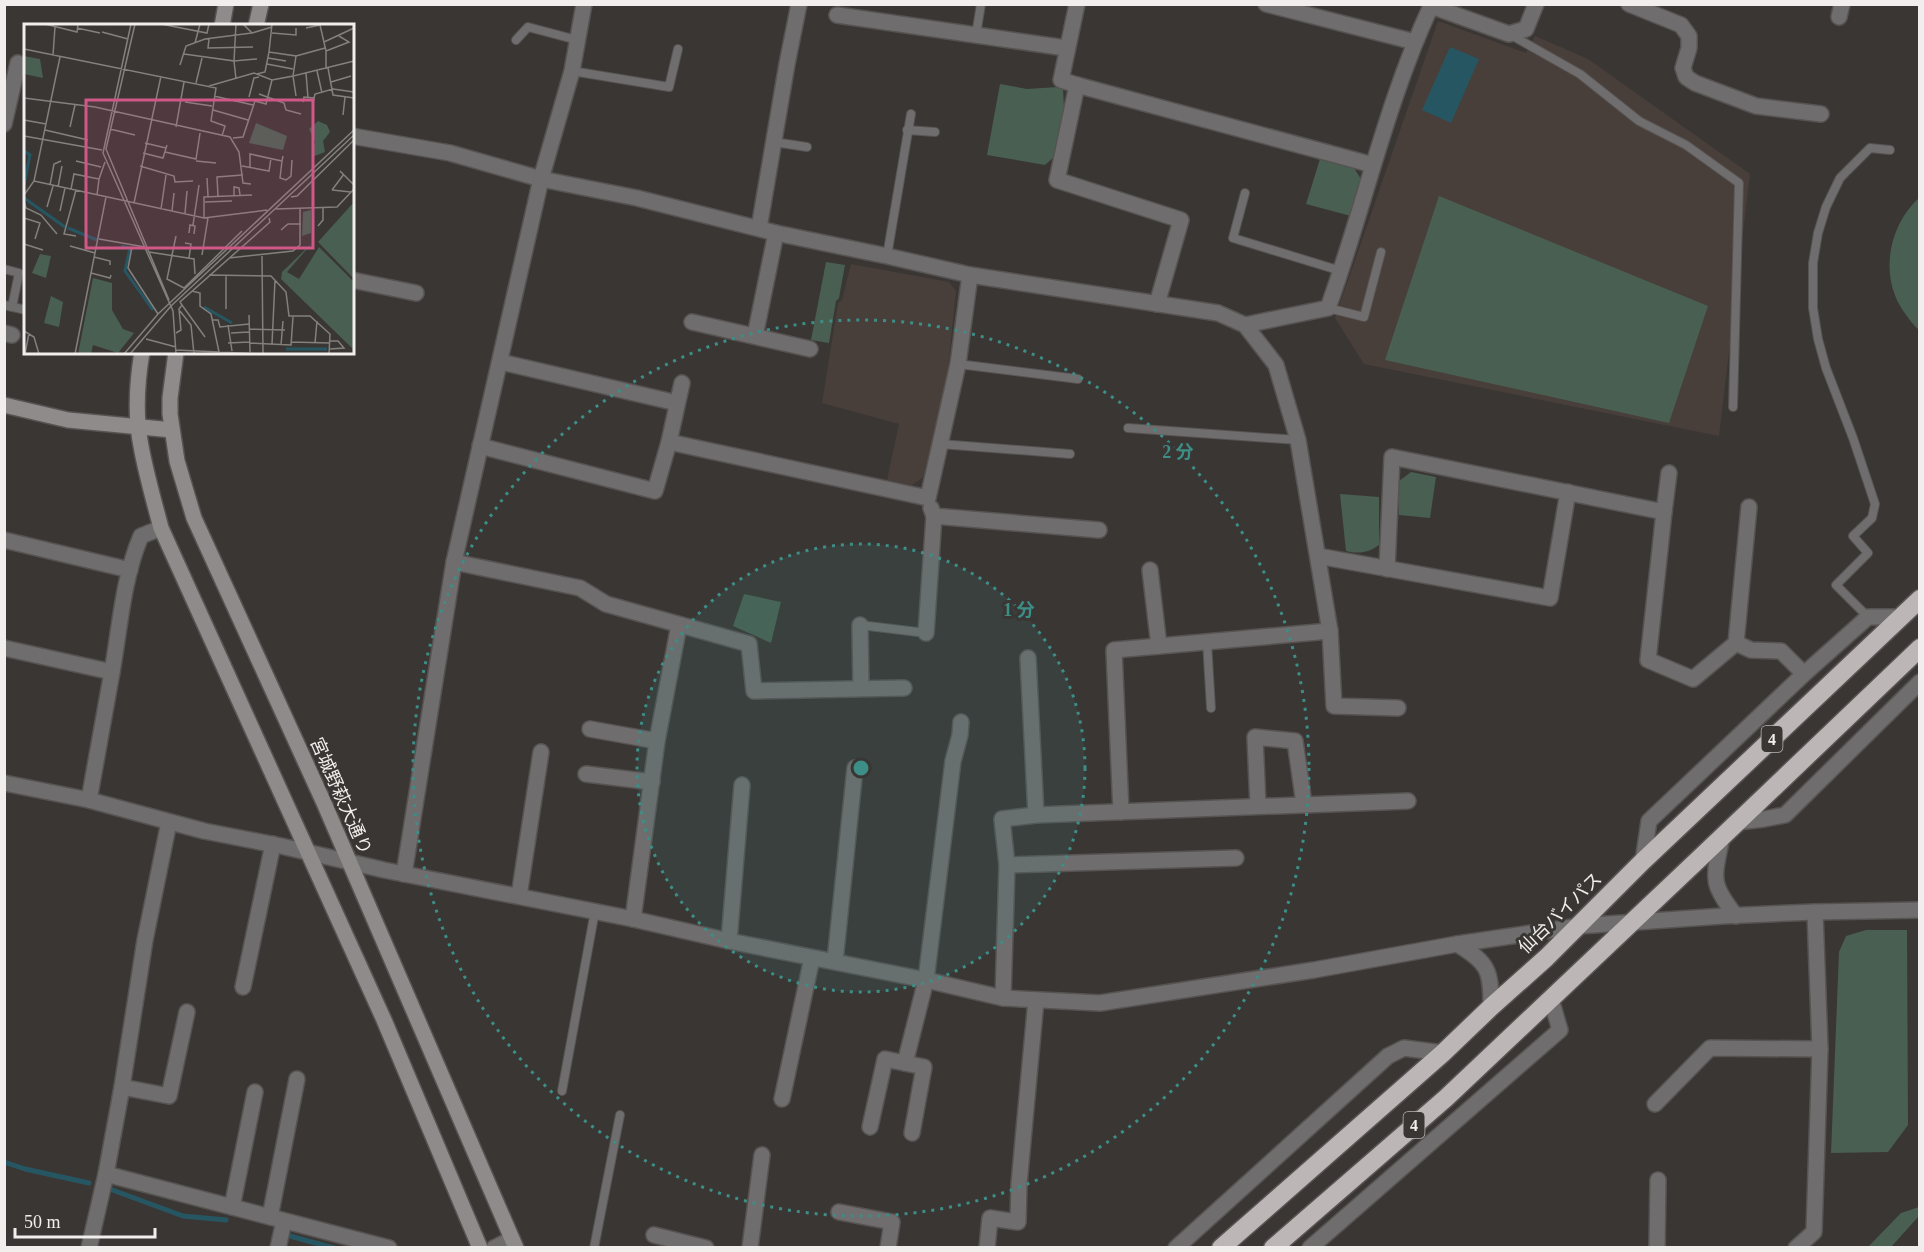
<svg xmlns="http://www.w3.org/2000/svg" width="1924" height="1252" font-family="'Times New Roman','Noto Sans JP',serif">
<rect width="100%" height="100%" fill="#3a3634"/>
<!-- built -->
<g fill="#483f3a">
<polygon points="1438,21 1526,53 1535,36 1588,59 1750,174 1719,436 1364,364 1335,318"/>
<polygon points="851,264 949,282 956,291 948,369 935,432 923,477 912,485 887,480 899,424 822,403 838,303 842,300"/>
</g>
<!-- green -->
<g fill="#495f52">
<polygon points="1000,84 1027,89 1058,87 1063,88 1064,108 1054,157 1045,165 987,155"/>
<polygon points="1320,159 1352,165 1361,179 1351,216 1306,204"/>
<polygon points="1439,196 1708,306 1669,423 1385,360"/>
<path d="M1919,198v132c-6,-5 -10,-11 -15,-18 -25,-35 -16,-86 15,-114z"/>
<polygon points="826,262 845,265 839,298 836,301 829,343 811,340"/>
<polygon points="1411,472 1436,477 1430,518 1399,515 1399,481"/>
<path d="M1340,494l39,3v48c-11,8 -20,9 -33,6z"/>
<polygon points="744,594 781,602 771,643 733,626"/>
<polygon points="1866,930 1907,930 1908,1125 1888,1152 1831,1153 1839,952 1846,936"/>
<polygon points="1919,1207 1919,1216 1891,1247 1868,1247 1901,1213"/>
</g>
<!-- water -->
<polygon fill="#275663" points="1450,47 1479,59 1451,123 1422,110"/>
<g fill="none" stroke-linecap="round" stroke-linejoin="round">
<!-- stream -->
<g stroke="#275663" stroke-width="5">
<polyline points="4,1162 25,1169 89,1183"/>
<polyline points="107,1188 183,1216 226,1220"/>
<polyline points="286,1235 334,1248"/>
</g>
<!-- lane casing -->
<g stroke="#575352" stroke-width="10">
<g id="lane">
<polyline points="976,35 981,4"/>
<polyline points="1511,35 1580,74 1639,121 1686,145 1739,183 1733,407"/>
<polyline points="516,40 528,27 577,40"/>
<polyline points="572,71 669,87 678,49"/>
<polyline points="907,130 935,132"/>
<polyline points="774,142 807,147"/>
<polyline points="1245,193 1233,238 1341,271"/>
<polyline points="887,256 911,114"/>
<polyline points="4,269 19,273 12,307"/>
<polyline points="4,305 26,310"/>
<polyline points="1328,308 1364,317 1381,252"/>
<polyline points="958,364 1078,379"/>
<polyline points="1128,428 1298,440"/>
<polyline points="940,444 1070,454"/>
<polyline points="1868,617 1836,585 1868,553 1853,536 1872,518 1875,504 1853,438 1826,368 1818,339 1813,308 1813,263 1818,233 1826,207 1840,178 1870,148 1890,150"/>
<polyline points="860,625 926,633"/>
<polyline points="1207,642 1211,708"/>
<polyline points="562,1091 595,911"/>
<polyline points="594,1248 620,1115"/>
</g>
</g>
<!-- street casing -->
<g stroke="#575352" stroke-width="18">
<g id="street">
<polyline points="1077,4 1061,80 1077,85 1057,180 1181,220 1157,304"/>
<polyline points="1266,4 1415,42"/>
<polyline points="1629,4 1681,25 1689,36 1689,48 1683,68 1686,77 1695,83 1756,106 1821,114"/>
<polyline points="837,15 1066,48"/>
<polyline points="1839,17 1842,4"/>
<polyline points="1077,85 1373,165"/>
<polyline points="4,124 18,63"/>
<polyline points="352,136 450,153 541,179 637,198 776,233 887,256 970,275 1218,313 1245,325 1276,365 1298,440 1330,631 1334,706 1398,708"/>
<polyline points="759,228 787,64 799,4"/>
<polyline points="352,280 416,293"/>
<polyline points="692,322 810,349"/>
<path d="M1245,325l83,-17c36,-100 58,-205 103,-302l78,28 17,-5 10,-25"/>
<polyline points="4,333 12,335"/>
<polyline points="755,336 776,233"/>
<polyline points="501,362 677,403"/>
<polyline points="669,442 928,498 958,364 970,275"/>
<polyline points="480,446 655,491 669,442 682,383"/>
<polyline points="1664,512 1648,660 1693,679 1736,643 1749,507"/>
<polyline points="934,516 1099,530"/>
<polyline points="4,540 130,570"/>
<polyline points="1318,556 1550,598 1568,492"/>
<polyline points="454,562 580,588 606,604 749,644 754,691 904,688"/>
<polyline points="1387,569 1392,457 1664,512 1669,473"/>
<polyline points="1150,570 1159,646"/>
<polyline points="860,625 861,688"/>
<polyline points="926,633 934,516 931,508"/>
<polyline points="1736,643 1751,650 1781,651 1804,674"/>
<polyline points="4,648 112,672 89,800"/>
<polyline points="1028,658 1036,815"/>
<path d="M112,672c8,-45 11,-94 29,-136l20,-8"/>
<polyline points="590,729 657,741"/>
<polyline points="586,774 652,782"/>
<polyline points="4,783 89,800 204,831 281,846 384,870 633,919 729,941 926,980 1003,998 1100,1003 1314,970 1457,944 1579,926 1723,916 1815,912 1920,910"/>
<polyline points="1258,806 1255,737 1295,741 1304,804"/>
<polyline points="1121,812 1114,650 1330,631"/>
<polyline points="1738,822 1764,819 1785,815 1920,682"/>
<path d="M1722,837c-8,41 -13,45 14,79"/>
<polyline points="1643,861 1649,821 1804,674 1868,617 1901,617"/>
<polyline points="1007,865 1236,858"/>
<polyline points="404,874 454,562 541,179 572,71 584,4"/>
<polyline points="519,896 541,752"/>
<polyline points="633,919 657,741 679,625"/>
<polyline points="729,941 742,785"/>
<path d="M1457,944c32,19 34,27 34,63"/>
<polyline points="835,961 855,768"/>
<polyline points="243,987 273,844"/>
<polyline points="1003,998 1007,865 1002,819 1036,815 1408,801"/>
<polyline points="905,1063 926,980 953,761 960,735 961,722"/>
<polyline points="122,1087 169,1096 187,1012"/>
<polyline points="782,1099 812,958"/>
<polyline points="1655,1104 1710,1048 1820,1049"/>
<polyline points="870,1127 885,1059 924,1067 912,1133"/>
<polyline points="106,1174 389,1248"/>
<polyline points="232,1207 255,1092"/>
<polyline points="839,1212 892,1222 888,1248"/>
<polyline points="270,1217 297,1079"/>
<polyline points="654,1235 706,1248"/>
<polyline points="89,1248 106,1174 122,1087 145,940 169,822"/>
<polyline points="278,1248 284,1221"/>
<polyline points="494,1248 512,1239"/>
<polyline points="750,1248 762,1155"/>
<polyline points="987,1248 990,1218 1018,1222 1019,1184 1036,1000"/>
<polyline points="1176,1248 1388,1056 1404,1048 1443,1053"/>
<polyline points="1310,1248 1560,1030 1551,999"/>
<polyline points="1657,1248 1658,1180"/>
<polyline points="1796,1248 1814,1232 1820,1049 1815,912"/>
</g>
</g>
<!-- secondary casing -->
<g stroke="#575352" stroke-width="18">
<g id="secondary">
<polyline points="222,26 226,4"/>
<polyline points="256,26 261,4"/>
<path d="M142,352c-5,30 -7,64 -1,94 5,28 13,55 20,82l223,492 96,228"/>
<polyline points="176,352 170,398 170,414 177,461 194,518 324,803 516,1248"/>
<polyline points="4,405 68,420 172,430"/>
</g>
</g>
<!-- highway casing -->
<g stroke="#575352" stroke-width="21">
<g id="highway">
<polyline points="1221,1248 1443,1053 1491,1007 1546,958 1643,861 1920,599"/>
<polyline points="1273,1248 1446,1098 1702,856 1920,648"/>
</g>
</g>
<!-- lane -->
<use href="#lane" stroke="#6f6d6d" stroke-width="8"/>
<!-- street -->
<use href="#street" stroke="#6f6d6d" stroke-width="15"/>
<!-- secondary -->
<use href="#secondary" stroke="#8f8b8b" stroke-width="15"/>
<!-- highway -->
<use href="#highway" stroke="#bcb6b6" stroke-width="18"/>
</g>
<!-- distance rings -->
<circle cx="861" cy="768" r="224" fill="#3c8e87" fill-opacity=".12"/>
<g fill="none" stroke="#3c8e87" stroke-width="3" stroke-dasharray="3 6">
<circle cx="861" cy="768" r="224"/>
<circle cx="861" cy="768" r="448"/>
</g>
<g text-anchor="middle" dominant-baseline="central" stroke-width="6" stroke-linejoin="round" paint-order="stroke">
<!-- shield labels -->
<g fill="#3a3634" stroke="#bab7b6" stroke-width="1.5">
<rect x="1761.5" y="726" width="21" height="26" rx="4.5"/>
<rect x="1403.5" y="1112" width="21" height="26" rx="4.5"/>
</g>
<g font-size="16" font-weight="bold" fill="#f1eeed">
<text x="1772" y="739">4</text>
<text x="1414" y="1125">4</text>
</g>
<!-- street labels -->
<g font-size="18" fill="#f1eeed" stroke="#3a3634">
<text transform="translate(341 796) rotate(66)">宮城野萩大通り</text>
<text transform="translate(1560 913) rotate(-44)">仙台バイパス</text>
</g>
</g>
<!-- overview -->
<g transform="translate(24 24)">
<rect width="330" height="330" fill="#3a3634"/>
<path d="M0,32l16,3 3,19 -19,-4zM294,97l9,4 3,7 -7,9 2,11 -13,5 3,-16 -6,-12zM232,99l31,13 -4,14 -34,-7zM330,178v77l-36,-37zM287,186v23l-9,3 1,-24zM289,218l-26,30 12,7 20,-32 35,35v68l-73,-71 1,-7zM16,230l11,2 -5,22 -14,-5zM69,254l19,5v27l11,19 11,4 -16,20 -25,-8 -2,9h-13zM27,272l12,6 -4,25 -15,-4z" fill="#495f52"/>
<path fill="none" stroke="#275663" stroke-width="3" d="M0,127l6,4 -6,30M0,174l41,29M44,204l29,12M97,222l9,2 -5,23 28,39M180,283l28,16M262,325h41"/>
<path fill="none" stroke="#83807e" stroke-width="1.5" d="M21,0l32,8 1,-8M107,0l-28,129 70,158 3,43M111,0l-29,125 63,151M137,0l46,9 2,-9M212,0l-2,37 23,-2M53,4l23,5M282,4l14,-3 6,26M78,8l26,7M228,9l20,-6M248,9l24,2v-7M185,15l-1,9 45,-1M300,18l30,-14M171,19l5,-19M0,25l192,39 -5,33 14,5 -3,10M245,28l3,-28M160,30l50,7 2,18M29,31l2,-28M272,32l29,-8M244,34l18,3M243,40l26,5M156,41l6,-19 19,-7 47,-6 -9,-9M304,44l5,27 21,3M302,45v-18l23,-9 -10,-6M293,47l5,22M282,49l2,25M307,58l20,-6M172,59l6,-25M185,62l45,-13 18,7 21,-4 3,-20 -27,-4 -4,20 -8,2M235,70l25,9 2,7 15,4M190,72l39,9M272,72l-3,-20 61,-15M225,73l5,-19 5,-1M0,74l71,9 135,30 9,15 4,31 8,1M290,74l1,-4 18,-5 21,3M161,78l27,4M279,78l1,-5 10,1 -1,6M189,86l35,10M319,91l2,-18M0,96l22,4M46,103l5,-22M152,103l8,-45M86,105l25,6M21,106l43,10M0,112l78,14M209,114l10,-1 12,-36 11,3 6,-24M121,119l21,5M141,128l31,7 4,-26M119,129l20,5 4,-13M52,137l25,6M172,137l20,2M258,137l-2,17 6,2 5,-4 1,-16M116,142l34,10 1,6 18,-1M218,142l27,5 2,-13M226,143v-13l32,7 1,-5M316,147l14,14M183,154l1,18M75,155l6,-17M10,157l170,37 63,-8M26,161l4,-21 7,-3M34,163l4,-21M47,165l3,-15 25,5 -2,16M308,166l12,-16M308,166l19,2M0,171l10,-14 26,-124M210,171v-8l5,1 1,7M194,172l-1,-19 26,-2M82,173l-15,76 19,5 1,-3M267,173l6,-1 57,-56M0,177l2,7 15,7 16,19M181,178l27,-1M110,179l27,-127M23,183l6,-21M137,185l5,-34M252,185l61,-2 17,-18M36,187l5,-23M148,187l2,-18M161,189l2,-22M0,194l16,5 -5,16M180,194v-21l48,-2M169,201l6,-40M294,202l5,-6v-13M257,206l7,-6h13M165,209l1,-8 5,1 -1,8M52,212l-12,-2 12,-44M152,212l-9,43 17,9 58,-57M75,215l46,8M161,219l6,1 -2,14M0,220l19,6M46,222l25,7M108,223l-4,21 30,46M125,228l45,7 1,15M178,231l6,-37M238,232l1,98M70,233l16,4v4M205,234l64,-7 7,-6v-37M185,251l62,1 15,16 3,24h21l20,18 -1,20M168,267l8,2v13l11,8 8,38M158,281l-2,-3 90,-80 -1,-4M202,285v-33M156,287l11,14 3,29M225,291l1,37M189,296h5l2,7 29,-3M204,301l4,26M225,305l36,1M0,307l10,6 5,17M152,309l5,-3 -2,-21 3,-4 23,32M207,309l18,-1M122,315l30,8M267,318l39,1M204,319l21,-1M226,319l41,2 2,-28M291,319l2,-22M248,320l3,-64M257,321l2,-24M306,325l14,-1 -6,-7h-8M152,326l84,4M1,330l4,-21M51,330l16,-81M100,330l34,-40 196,-184M106,330l41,-48 183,-171"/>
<path fill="#d05887" fill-opacity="0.15" stroke="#d05887" stroke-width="3" d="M62,76h227v148h-227z"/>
<rect width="330" height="330" fill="none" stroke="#f1eeed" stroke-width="3"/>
</g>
<circle cx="861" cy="768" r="9" fill="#3c8e87" stroke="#3a3634" stroke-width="3"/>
<g font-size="18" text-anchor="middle" font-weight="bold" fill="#3c8e87" stroke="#3a3634" stroke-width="6" stroke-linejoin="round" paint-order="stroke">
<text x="1178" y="458">2 分</text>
<text x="1019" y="616">1 分</text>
</g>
<!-- border -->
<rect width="1924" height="1252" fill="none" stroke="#f1eeed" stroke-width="12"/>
<!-- scale -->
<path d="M15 1228v9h140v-9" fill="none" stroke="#f1eeed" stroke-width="3"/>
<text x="24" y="1228" font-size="18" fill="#f1eeed" stroke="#3a3634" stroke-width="4.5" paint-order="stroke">50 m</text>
</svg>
